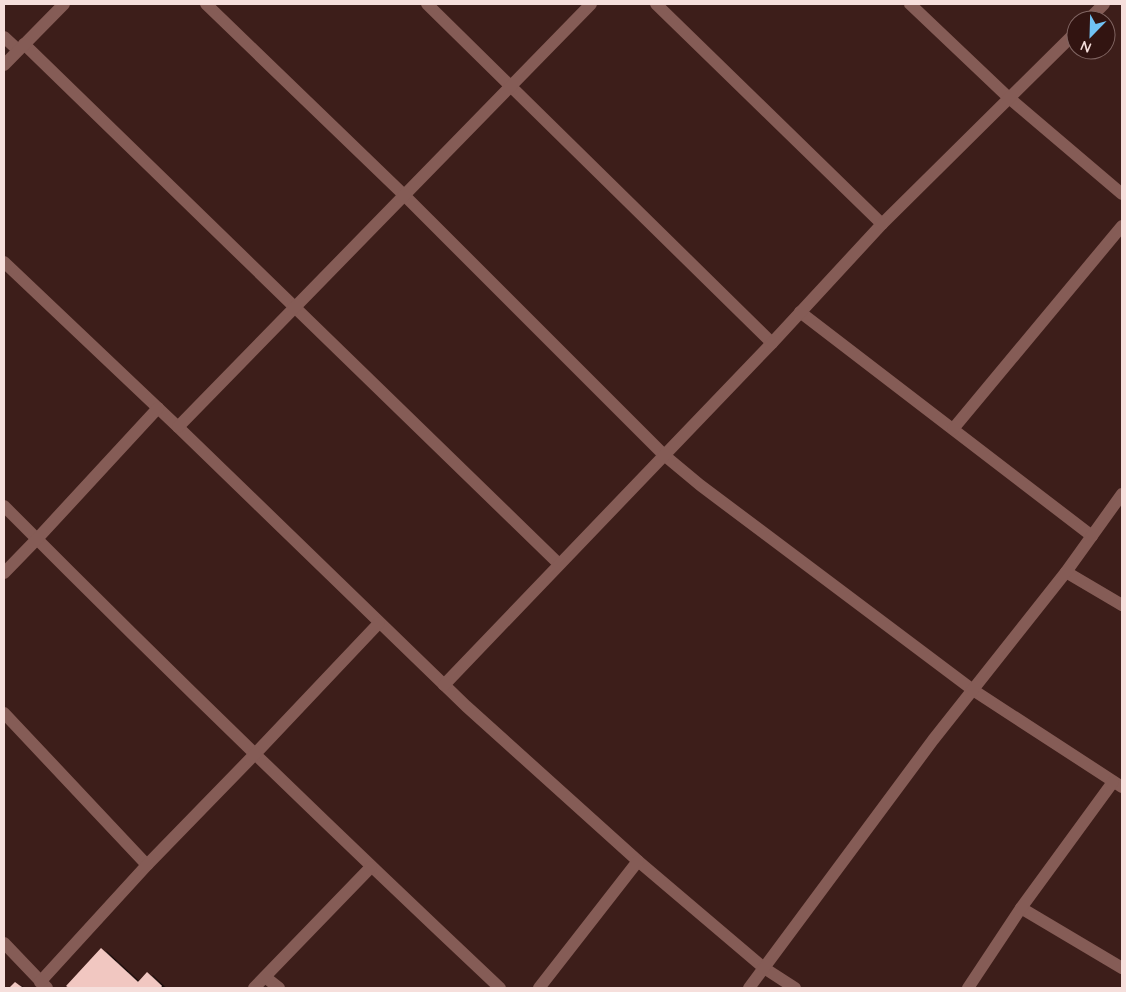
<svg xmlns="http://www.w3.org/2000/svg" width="1126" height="992" font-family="Quicksand,sans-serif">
<defs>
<filter id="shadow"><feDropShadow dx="5.5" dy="3" stdDeviation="0" flood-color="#0009"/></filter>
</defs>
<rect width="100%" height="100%" fill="#3d1e1a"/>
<!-- building -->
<g fill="#f1c7c1" filter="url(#shadow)">
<polygon points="101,948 138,982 147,972 162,986 160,988 69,988 66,986"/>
<polygon points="15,982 23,988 9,988"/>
</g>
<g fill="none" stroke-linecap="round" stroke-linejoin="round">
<!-- minor -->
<g stroke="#855c56" stroke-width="12">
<polyline points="206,4 404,195 664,455 700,485 973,690 1122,787"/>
<polyline points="427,4 772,343"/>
<polyline points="656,4 882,224"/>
<polyline points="910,4 1009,98 1122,194"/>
<polyline points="1088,20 1104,4"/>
<polyline points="4,37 18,50"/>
<polyline points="24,44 559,564"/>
<polyline points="4,65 64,4"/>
<polyline points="4,262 178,427 466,706 638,861 764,968 795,988"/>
<polyline points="800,312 1092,536"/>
<polyline points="178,427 591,4"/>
<polyline points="953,429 1122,226"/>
<path d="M4,506c162,163 328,324 496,482"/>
<polyline points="1066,572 1122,605"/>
<polyline points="4,573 37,539 158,408"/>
<polyline points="444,685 772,343 882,224 1076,32"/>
<polyline points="4,713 147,865"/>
<polyline points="1021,908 1122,968"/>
<polyline points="4,943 47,988"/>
<polyline points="265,977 279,988"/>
<polyline points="40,982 147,865 255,754 379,623"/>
<polyline points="254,988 371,867"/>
<polyline points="539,988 638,861"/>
<polyline points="749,988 933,740 1066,572 1122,494"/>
<polyline points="968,988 1021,908 1113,782"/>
</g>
</g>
<!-- border -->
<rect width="1126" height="992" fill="none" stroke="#f6dfdc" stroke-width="10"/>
<!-- north arrow -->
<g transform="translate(1091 35) rotate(203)"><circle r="24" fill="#321411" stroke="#806562"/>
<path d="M0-4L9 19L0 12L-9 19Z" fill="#70c2f4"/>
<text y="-8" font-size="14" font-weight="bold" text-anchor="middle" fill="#f6dfdc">N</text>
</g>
</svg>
